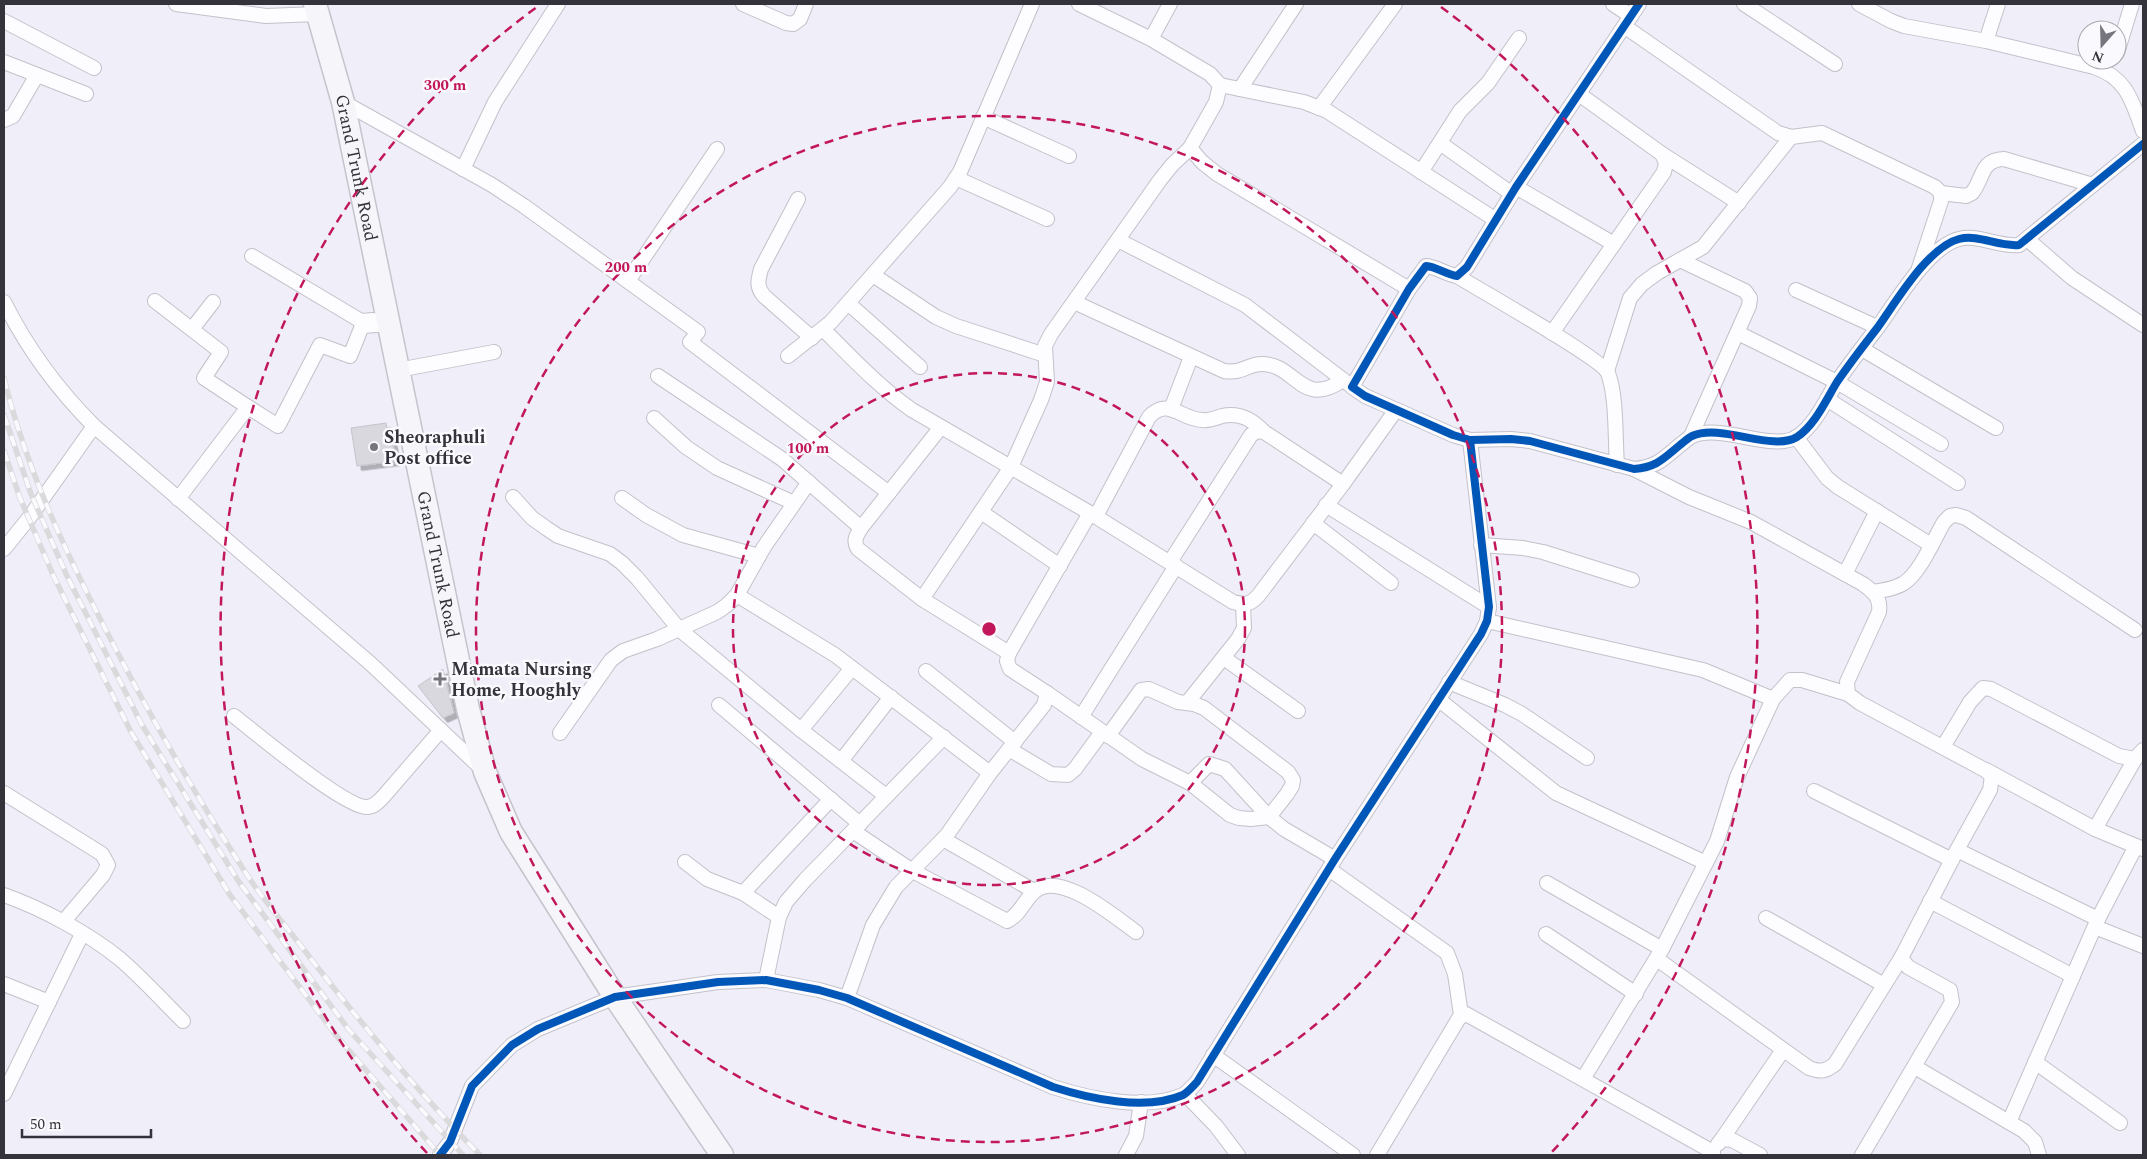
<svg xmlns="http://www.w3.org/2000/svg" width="2147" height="1159" font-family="Spectral,serif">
<defs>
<filter id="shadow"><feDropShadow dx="4.5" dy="4.5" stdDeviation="0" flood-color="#0004"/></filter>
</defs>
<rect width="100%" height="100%" fill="#f0eef8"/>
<!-- building -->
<g fill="#d9d8df" stroke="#c5c3cb" filter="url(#shadow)">
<polygon points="386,423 388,434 391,433 396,461 357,466 351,428"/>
<polygon points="443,669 454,713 443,718 418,686"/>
</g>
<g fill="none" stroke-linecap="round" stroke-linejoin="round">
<!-- street casing -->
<g stroke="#c3c1ca" stroke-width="16">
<g id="street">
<polyline points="176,4 266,16 318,14"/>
<polyline points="743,4 786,23 793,24 800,19 806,4"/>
<polyline points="1079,4 1151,39 1210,74 1220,85 1216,102 1190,148 1202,162 1217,174 1409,289"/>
<polyline points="1613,4 1631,16"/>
<path d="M1639,4l-123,183 -49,80 -10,9c-12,-2 -20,-9 -31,-10l-17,23 -57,98 13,9 88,39 17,5 41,-1 19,2 104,28c23,-2 29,-10 46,-24 4,-3 8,-7 12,-9 29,-13 80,16 105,1 18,-12 29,-37 40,-55 13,-19 27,-37 41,-55 18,-25 50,-80 81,-88 20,-5 39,8 60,6l124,-101"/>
<polyline points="1744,4 1835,64"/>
<path d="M1859,4l32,17 13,5 82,15 108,26c33,11 38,34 49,64"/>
<polyline points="4,21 94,68"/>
<polyline points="1624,26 1778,133 1791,137 1822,133 1935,187 1941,193 1941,201 1919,268"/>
<polyline points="1151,39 1170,4"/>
<polyline points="1986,41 1998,4"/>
<polyline points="2117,53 2132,4"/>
<polyline points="4,62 86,94"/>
<polyline points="1220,85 1304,102 1327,111 1496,220"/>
<polyline points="1240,89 1296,4"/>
<polyline points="343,102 492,185 524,206 698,332 690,342 889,493"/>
<polyline points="1319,108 1395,4"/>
<polyline points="983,117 1069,156"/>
<polyline points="4,120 13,116 37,75"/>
<polyline points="1440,143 1512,194"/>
<polyline points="1662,154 1739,203"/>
<polyline points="463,169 495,102 558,4"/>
<polyline points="1421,172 1460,111 1488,83 1519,38"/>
<polyline points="956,178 1047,219"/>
<polyline points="1516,187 1614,244"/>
<path d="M1941,193l25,3 6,-3c12,-15 8,-33 32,-34l89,26"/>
<path d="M798,199l-37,70c-3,11 -5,18 3,27l48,42"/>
<polyline points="2027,239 2072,278 2143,325"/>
<polyline points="1118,240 1245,305 1350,385"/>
<polyline points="252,256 361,321 373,320"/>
<polyline points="1680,260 1745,291 1750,298 1749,306 1691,436"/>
<polyline points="873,275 936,317 956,326 1045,355"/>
<path d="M1457,276c21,13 145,83 151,97 9,24 7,66 9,92"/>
<polyline points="628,281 717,149"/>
<polyline points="1796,290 1877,327"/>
<polyline points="155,301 221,352 204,378 248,407"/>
<path d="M4,302c23,46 53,87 90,124l277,238 112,106"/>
<path d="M1074,302l150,69c19,3 23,-7 38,-7 34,0 39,45 81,16"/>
<polyline points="848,303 920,367"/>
<polyline points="192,329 213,302"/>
<path d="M823,329c29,29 56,58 89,81l178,103 143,89c11,3 17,3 25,-6l85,-112 53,-74"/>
<polyline points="1552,333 1664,172 1666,163 1662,154 1579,94"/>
<polyline points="1738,333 1837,382 1941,444"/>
<polyline points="1862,349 1996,428"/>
<polyline points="788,356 831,322 950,187 960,172 1032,4"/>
<polyline points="398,370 494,352"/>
<polyline points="1607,371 1630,298 1642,284 1657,273 1703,247 1791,137"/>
<polyline points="658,376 782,459 861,528"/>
<polyline points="1827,399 1958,483"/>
<polyline points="1171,409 1191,357"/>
<polyline points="654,418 686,447 717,468 794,503"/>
<path d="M941,427l-80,101c-5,8 -8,13 -3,21l64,50 87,54"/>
<polyline points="1796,437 1827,478 1838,487 1931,545"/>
<path d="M1634,469l55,28 62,25 112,62c11,8 18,14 16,28l-32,70 1,12 12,9 125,67 7,6 -2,14 -33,60 -56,108 7,9 42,23 2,12 -90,153"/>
<polyline points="513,497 532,518 546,528 558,536 610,554 622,563 637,578 679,629 801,730 886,796"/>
<polyline points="622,498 646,515 683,535 759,556"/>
<polyline points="178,499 248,407 278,426 320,345 350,356 362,326 390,324"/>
<polyline points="1326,505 1489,607"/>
<polyline points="981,512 1060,566"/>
<path d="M1096,516l53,-99c19,-21 32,3 54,3 6,1 13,-2 19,-4 17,-4 30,3 42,16"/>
<polyline points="1313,523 1391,583"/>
<polyline points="1481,545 1523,548 1543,552 1632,580"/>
<polyline points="4,549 29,518 94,426"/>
<polyline points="1170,562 1251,435 1257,431 1264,432 1343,484"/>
<polyline points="1845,574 1877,511"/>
<path d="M1874,592c10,-2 21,-3 30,-9 16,-10 30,-44 40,-61l6,-6 6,-1 10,3 169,112"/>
<polyline points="737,595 835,655 990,773"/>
<polyline points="922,599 1011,467 1041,400 1047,382 1045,346 1051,334 1160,180 1172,165 1190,148"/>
<polyline points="1487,621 1703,670 1773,699"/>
<polyline points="1224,658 1298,711"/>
<polyline points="926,671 1015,742"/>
<polyline points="1449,682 1505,705 1522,714 1587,758"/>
<polyline points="1047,693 1142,759 1190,783 1230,815 1239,818 1251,819 1269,817 1287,794 1292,786 1293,780 1288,772 1204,708 1194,704 1178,702 1149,689 1141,690 1108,736"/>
<polyline points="1438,699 1556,793 1706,863"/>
<polyline points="1187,703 1238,639 1244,628 1243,605"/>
<polyline points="719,705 860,824"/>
<path d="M234,716c22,17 111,92 133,91 7,0 12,-6 16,-10l58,-67"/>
<polyline points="1081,717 1176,566"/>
<polyline points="801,730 852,668"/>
<polyline points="560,733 611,660 623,651 657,639 717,612 727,605 737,595 764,547 809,482"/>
<polyline points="1943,747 1970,702 1983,688 1991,689 2119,756 2135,759 2143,750"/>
<polyline points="1009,749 1051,774 1068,775 1075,769 1102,732"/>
<polyline points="841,761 891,697"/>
<polyline points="1986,770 2095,829 2143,849"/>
<polyline points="1190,783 1209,764 1225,769 1269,817 1284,829 1335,859"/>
<polyline points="1814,791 1952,860"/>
<polyline points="4,793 102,854 108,865 103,875 64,921"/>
<polyline points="2095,829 2135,759"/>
<path d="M853,831l58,39 96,51c14,-7 17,-21 28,-30 25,-21 80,26 101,41"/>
<polyline points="943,839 1034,891"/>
<polyline points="1957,850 2098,919"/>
<polyline points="685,862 707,879 743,893 779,917"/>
<polyline points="1329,869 1447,953 1455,974 1461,1015"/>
<polyline points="1547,883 1662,949"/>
<polyline points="743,893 831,799"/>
<path d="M4,895c39,14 84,38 116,64 22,19 42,41 63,62"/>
<polyline points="1930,901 2073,976"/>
<polyline points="1766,918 1884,985"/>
<polyline points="2095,927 2143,946"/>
<polyline points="1546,934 1636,994"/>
<path d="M1657,959l152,109c11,4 16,4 26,-4l66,-106"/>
<polyline points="766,980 779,917 786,902 805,880 944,737"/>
<polyline points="4,984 49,1002"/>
<polyline points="847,998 873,925 896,887 947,835 990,773 1044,705 1047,693 1010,669 1007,661 1009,653 1090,513"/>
<polyline points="1213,1055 1353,1155"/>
<polyline points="2035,1062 2120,1123"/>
<polyline points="1915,1067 2024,1131 2035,1142 2039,1155"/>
<polyline points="1583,1079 1662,949 1717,841 1737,777 1773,699 1790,680 1802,680 1848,694"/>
<polyline points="4,1094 82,934"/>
<polyline points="1185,1094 1216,1126 1238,1155"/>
<polyline points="2009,1122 2098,919 2136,846"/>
<polyline points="1722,1139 1783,1050"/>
<polyline points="1718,1144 1722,1139 1732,1140 1760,1155"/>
<path d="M440,1155l10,-13 22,-56 40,-41 26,-16 77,-32 103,-15 48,-2 53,10 28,8 206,89c37,12 93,24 130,8 5,-3 10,-9 14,-13l138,-223 146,-225 6,-13 2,-14 -19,-167"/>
<polyline points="1126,1155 1136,1136 1141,1102"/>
<polyline points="1377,1155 1459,1018 1466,1014 1713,1152"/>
</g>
</g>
<!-- primary casing -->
<g stroke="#c6c3cd" stroke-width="25">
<g id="primary">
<path id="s1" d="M315,4l28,98 125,607 17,63 26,60 104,165 107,158"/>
</g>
</g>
<!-- street -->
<use href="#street" stroke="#fdfcfe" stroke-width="14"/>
<!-- primary -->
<use href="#primary" stroke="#f6f5f9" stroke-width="22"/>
<!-- rail casing -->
<g stroke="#dadadd" stroke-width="5.5">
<g id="rail">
<path d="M4,378c22,91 63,177 106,260 42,82 89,163 139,240 19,28 42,54 62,81 53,68 108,134 169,196"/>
<polyline points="4,415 31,494 67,576 142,725 239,882 349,1030 463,1155"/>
<polyline points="4,451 20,498 53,575 131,732 230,895 339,1039 440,1155"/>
</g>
</g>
<!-- rail -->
<use href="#rail" stroke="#faf9fd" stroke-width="4" stroke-dasharray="11" stroke-linecap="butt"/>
<!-- cycleway casing -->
<g stroke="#faf9fd" stroke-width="11">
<g id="cycleway">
<path d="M1639,4l-123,183 -49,80 -10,9c-12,-2 -20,-9 -31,-10l-17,23 -57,98 13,9 88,39 17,5 41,-1 19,2 104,28c23,-2 29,-10 46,-24 4,-3 8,-7 12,-9 29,-13 80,16 105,1 18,-12 29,-37 40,-55 13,-19 27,-37 41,-55 18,-25 50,-80 81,-88 20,-5 39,8 60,6l124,-101"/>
<path d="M440,1155l10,-13 22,-56 40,-41 26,-16 77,-32 103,-15 48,-2 53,10 28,8 206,89c37,12 93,24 130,8 5,-3 10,-9 14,-13l138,-223 146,-225 6,-13 2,-14 -19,-167"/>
</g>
</g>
<!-- cycleway -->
<use href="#cycleway" stroke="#0057b8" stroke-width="8"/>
</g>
<!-- distance rings -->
<g fill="none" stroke="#c2185b" stroke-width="2.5" stroke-dasharray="9 6">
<circle cx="989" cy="629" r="256"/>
<circle cx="989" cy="629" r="513"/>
<path d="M427 1153A769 769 0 0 1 537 7M1441 7A769 769 0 0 1 1551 1153"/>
</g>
<!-- markers -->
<g fill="#76747c" stroke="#faf9fd" stroke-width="2">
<circle cx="374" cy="447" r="5"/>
<path d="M437.5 671.5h5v5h5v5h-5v5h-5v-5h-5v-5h5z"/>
</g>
<g text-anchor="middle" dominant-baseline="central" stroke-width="5" stroke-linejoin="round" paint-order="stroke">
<!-- street labels -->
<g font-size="18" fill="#34323a" stroke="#faf9fd">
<text stroke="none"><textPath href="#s1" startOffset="169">Grand Trunk Road</textPath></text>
<text stroke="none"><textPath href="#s1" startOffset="574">Grand Trunk Road</textPath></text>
</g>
<!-- poi labels -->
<g font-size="18" font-weight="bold" fill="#34323a" stroke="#faf9fd" text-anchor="start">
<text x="384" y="437">Sheoraphuli<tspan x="384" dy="21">Post office</tspan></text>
<text x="451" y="669">Mamata Nursing<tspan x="451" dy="21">Home, Hooghly</tspan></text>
</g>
</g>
<circle cx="989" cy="629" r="8" fill="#c2185b" stroke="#faf9fd" stroke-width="2.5"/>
<g font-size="15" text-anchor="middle" font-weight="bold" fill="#c2185b" stroke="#faf9fd" stroke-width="5" stroke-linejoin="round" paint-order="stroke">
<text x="445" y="90">300 m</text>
<text x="626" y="272">200 m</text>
<text x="808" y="453">100 m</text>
</g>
<!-- border -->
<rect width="2147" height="1159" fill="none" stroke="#34323a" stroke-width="10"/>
<!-- north arrow -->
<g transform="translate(2102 45) rotate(200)"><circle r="24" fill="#faf9fd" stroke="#aba9af"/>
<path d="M0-4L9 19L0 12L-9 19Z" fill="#76747c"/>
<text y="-8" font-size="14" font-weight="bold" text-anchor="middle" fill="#34323a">N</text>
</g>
<!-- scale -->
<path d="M22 1129v8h129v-8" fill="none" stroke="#34323a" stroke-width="2.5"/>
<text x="30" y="1129" font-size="15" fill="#34323a" stroke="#faf9fd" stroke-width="4" paint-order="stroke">50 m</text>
</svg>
